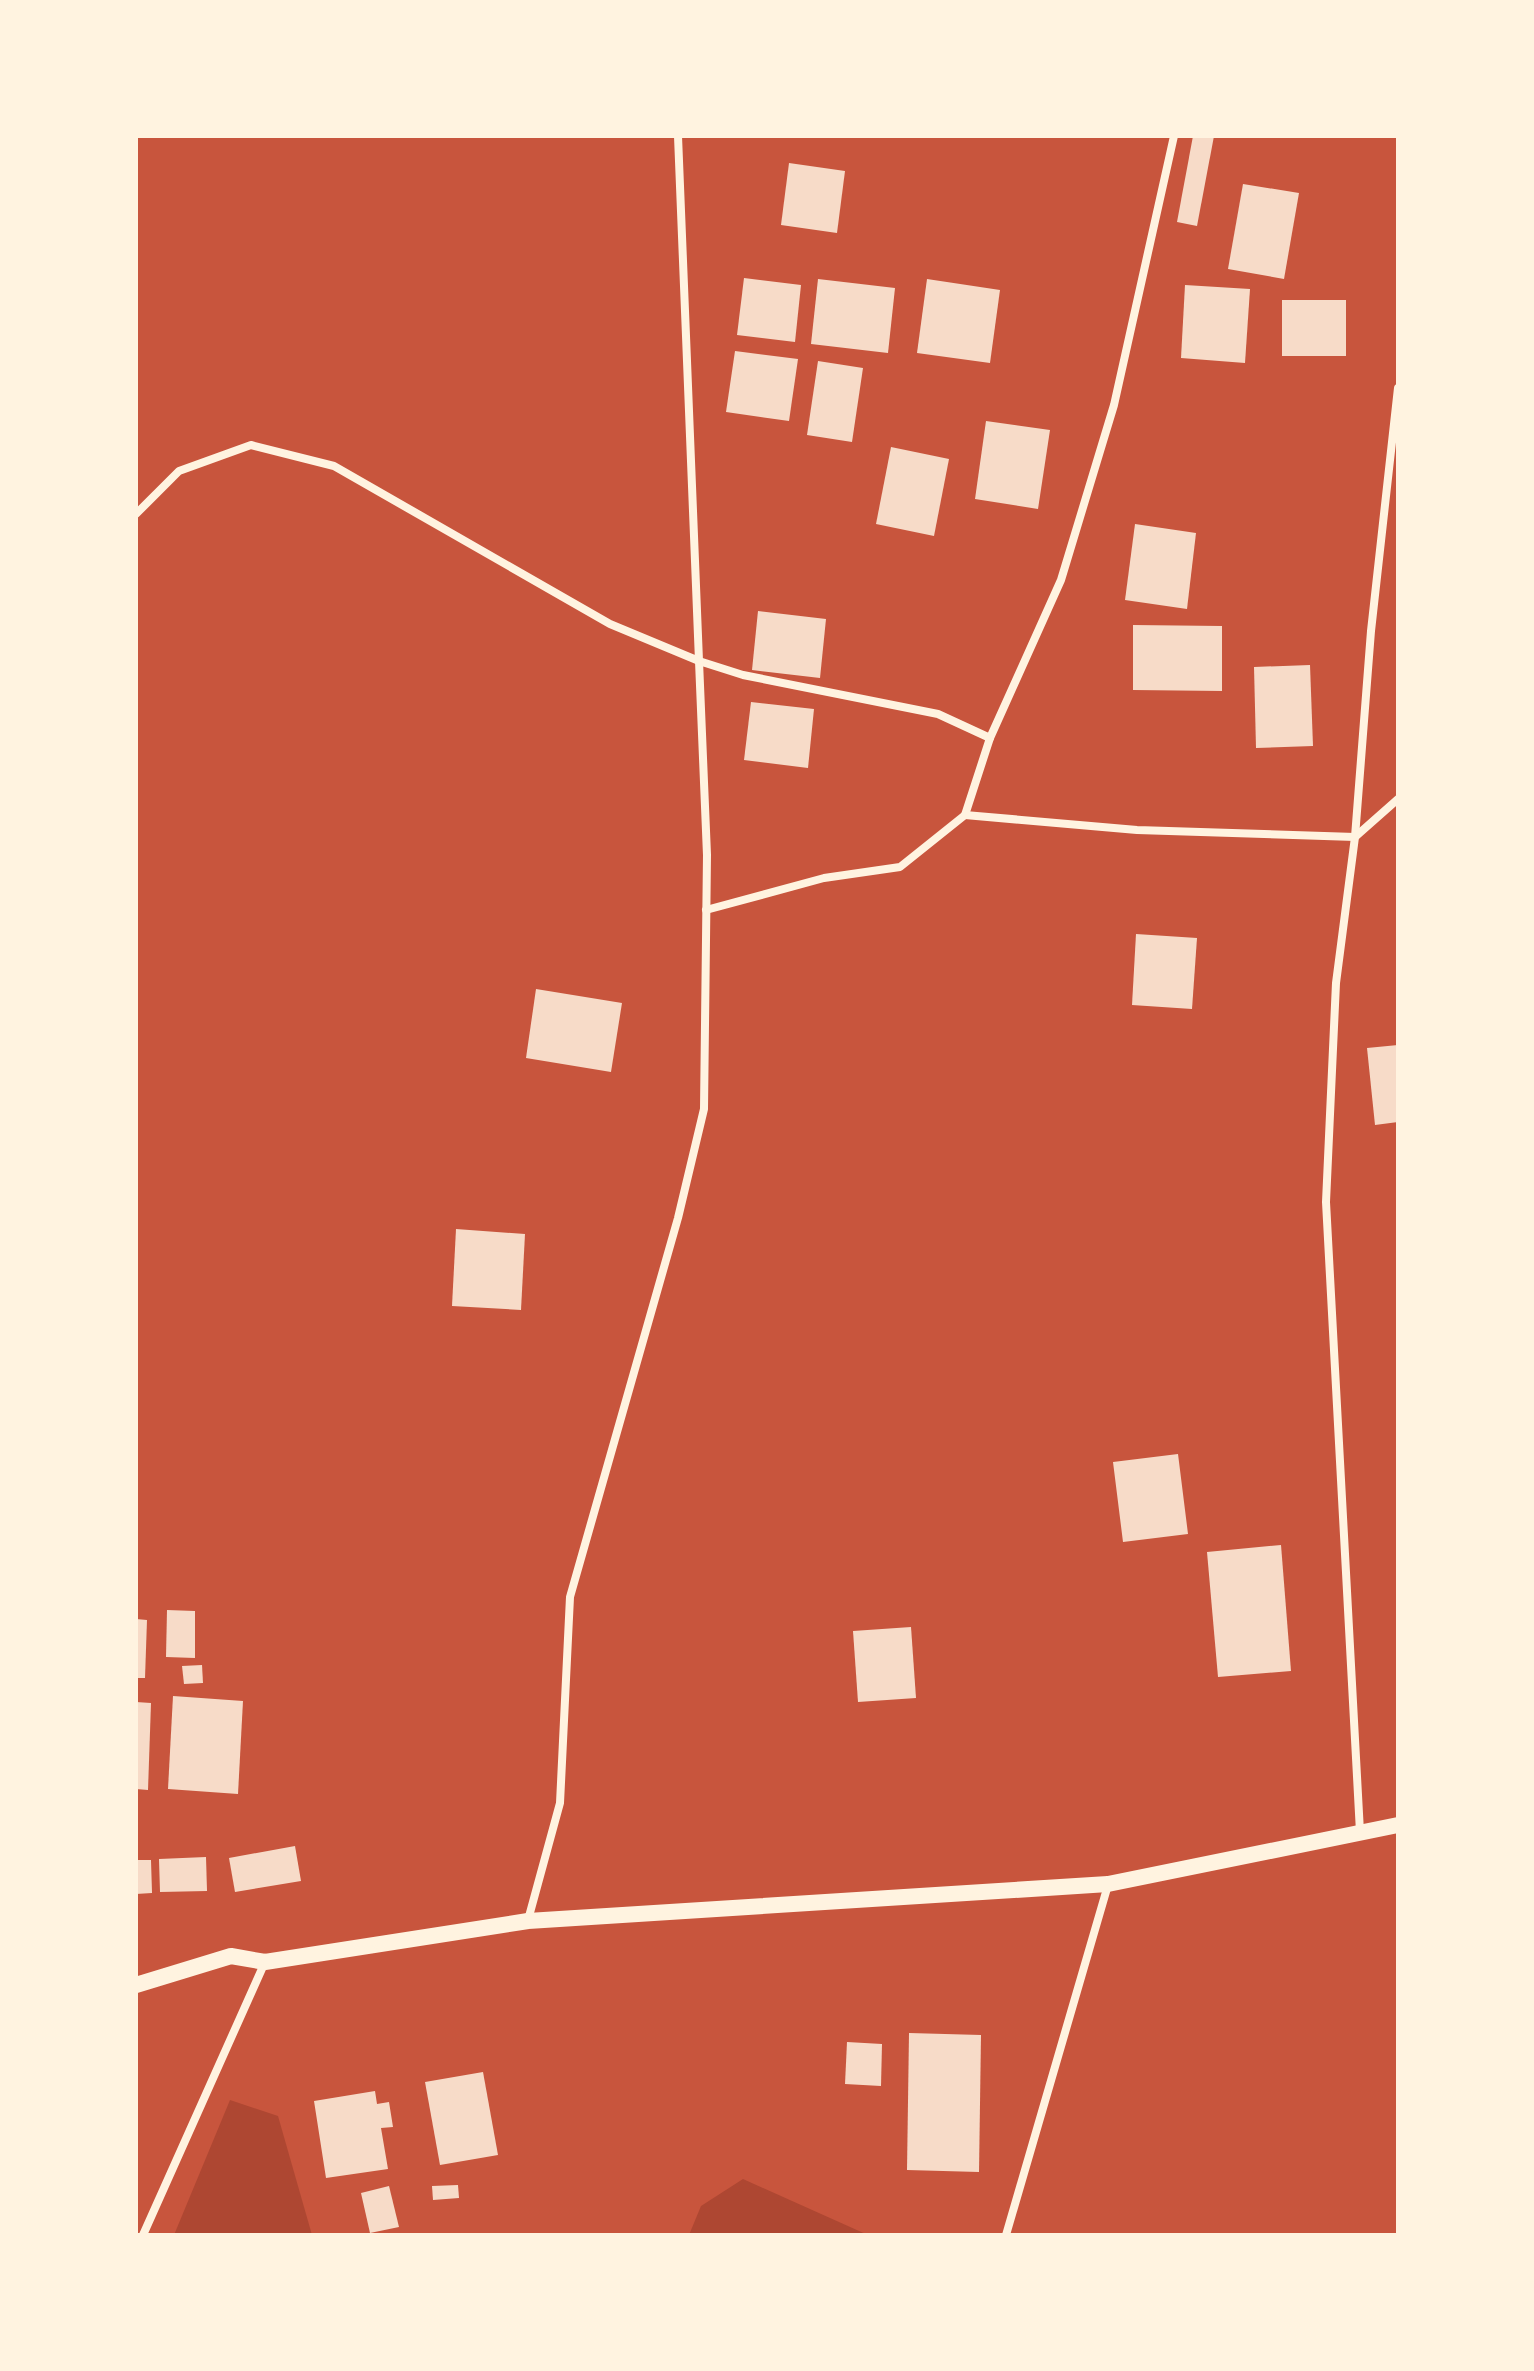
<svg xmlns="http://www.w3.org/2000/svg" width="1534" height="2371" font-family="'Varela Round',sans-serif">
<rect width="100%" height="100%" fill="#c8553d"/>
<!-- green -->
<g fill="#ae4732">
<polygon points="230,2100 278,2116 312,2235 174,2235"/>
<polygon points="743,2179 868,2235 689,2235 701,2206"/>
</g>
<!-- building -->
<g fill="#f7dbc8">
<polygon points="1193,136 1214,136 1197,226 1177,222"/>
<polygon points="789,163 845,171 837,233 781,225"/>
<polygon points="1243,184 1299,193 1284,279 1228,269"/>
<polygon points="744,278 801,285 795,342 737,335"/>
<polygon points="818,279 895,288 888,353 811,344"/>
<polygon points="927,279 1000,290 990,363 917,353"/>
<polygon points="1185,285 1250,289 1245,363 1181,358"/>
<rect x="1282" y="300" width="64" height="56"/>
<polygon points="735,351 798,359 789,421 726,412"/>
<polygon points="818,361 863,368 852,442 807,435"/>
<polygon points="986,421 1050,430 1038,509 975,499"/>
<polygon points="891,447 949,459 934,536 876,524"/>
<polygon points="1135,524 1196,533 1187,609 1125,600"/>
<polygon points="758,611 826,619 820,678 752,670"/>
<polygon points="1133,625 1222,626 1222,691 1133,690"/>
<polygon points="1310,665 1313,746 1256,748 1254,667"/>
<polygon points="751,702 814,709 808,768 744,760"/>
<polygon points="1136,934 1197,938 1192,1009 1132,1005"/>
<polygon points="536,989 622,1003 611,1072 526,1058"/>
<polygon points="1398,1045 1398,1122 1375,1125 1367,1048"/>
<polygon points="456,1229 525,1234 521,1310 452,1306"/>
<polygon points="1178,1454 1188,1534 1123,1542 1113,1462"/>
<polygon points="1281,1545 1291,1671 1218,1677 1207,1552"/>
<polygon points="167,1610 195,1611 195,1658 166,1657"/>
<polygon points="136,1619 147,1620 145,1678 136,1678"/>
<polygon points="911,1627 916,1698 858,1702 853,1631"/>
<polygon points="202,1665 203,1683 184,1684 182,1666"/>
<polygon points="173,1696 243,1701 238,1794 168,1789"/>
<polygon points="136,1702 151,1703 148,1790 136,1789"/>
<polygon points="295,1846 301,1881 235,1892 229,1858"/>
<polygon points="206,1857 207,1891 160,1892 159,1859"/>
<polygon points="136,1860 151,1860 152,1893 136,1894"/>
<polygon points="909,2033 981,2035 979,2172 907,2170"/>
<polygon points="847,2042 882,2044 881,2086 845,2084"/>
<polygon points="483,2072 498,2155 440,2165 425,2082"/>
<polygon points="375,2091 377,2104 389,2102 393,2127 381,2128 388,2169 326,2178 314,2101"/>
<polygon points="458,2185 459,2198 433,2200 432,2186"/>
<polygon points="389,2186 399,2227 370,2233 361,2193"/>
</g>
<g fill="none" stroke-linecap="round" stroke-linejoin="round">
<!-- minor -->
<g stroke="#fff3e0" stroke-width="8">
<polyline points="136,514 179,471 251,445 334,466 610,624 699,661 678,136"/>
<polyline points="990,738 1061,580 1114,405 1174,136"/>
<polyline points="706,910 824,878 900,867 965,815"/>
<polyline points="1360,1832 1326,1202 1336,983 1355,837 1371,631 1398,388"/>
<polyline points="528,1920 560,1803 570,1597 678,1218 704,1109 707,855 699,661 743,675 938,714 990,738 965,815 1137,830 1355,837 1398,799"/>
<polyline points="143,2235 265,1962"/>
<polyline points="1006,2235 1108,1885"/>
</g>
<!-- secondary -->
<polyline stroke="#fff3e0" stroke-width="16" points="136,1985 231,1956 265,1962 528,1921 1108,1884 1398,1825"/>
</g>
<!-- border -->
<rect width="1534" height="2371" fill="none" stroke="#fff3e0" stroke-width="276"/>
</svg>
